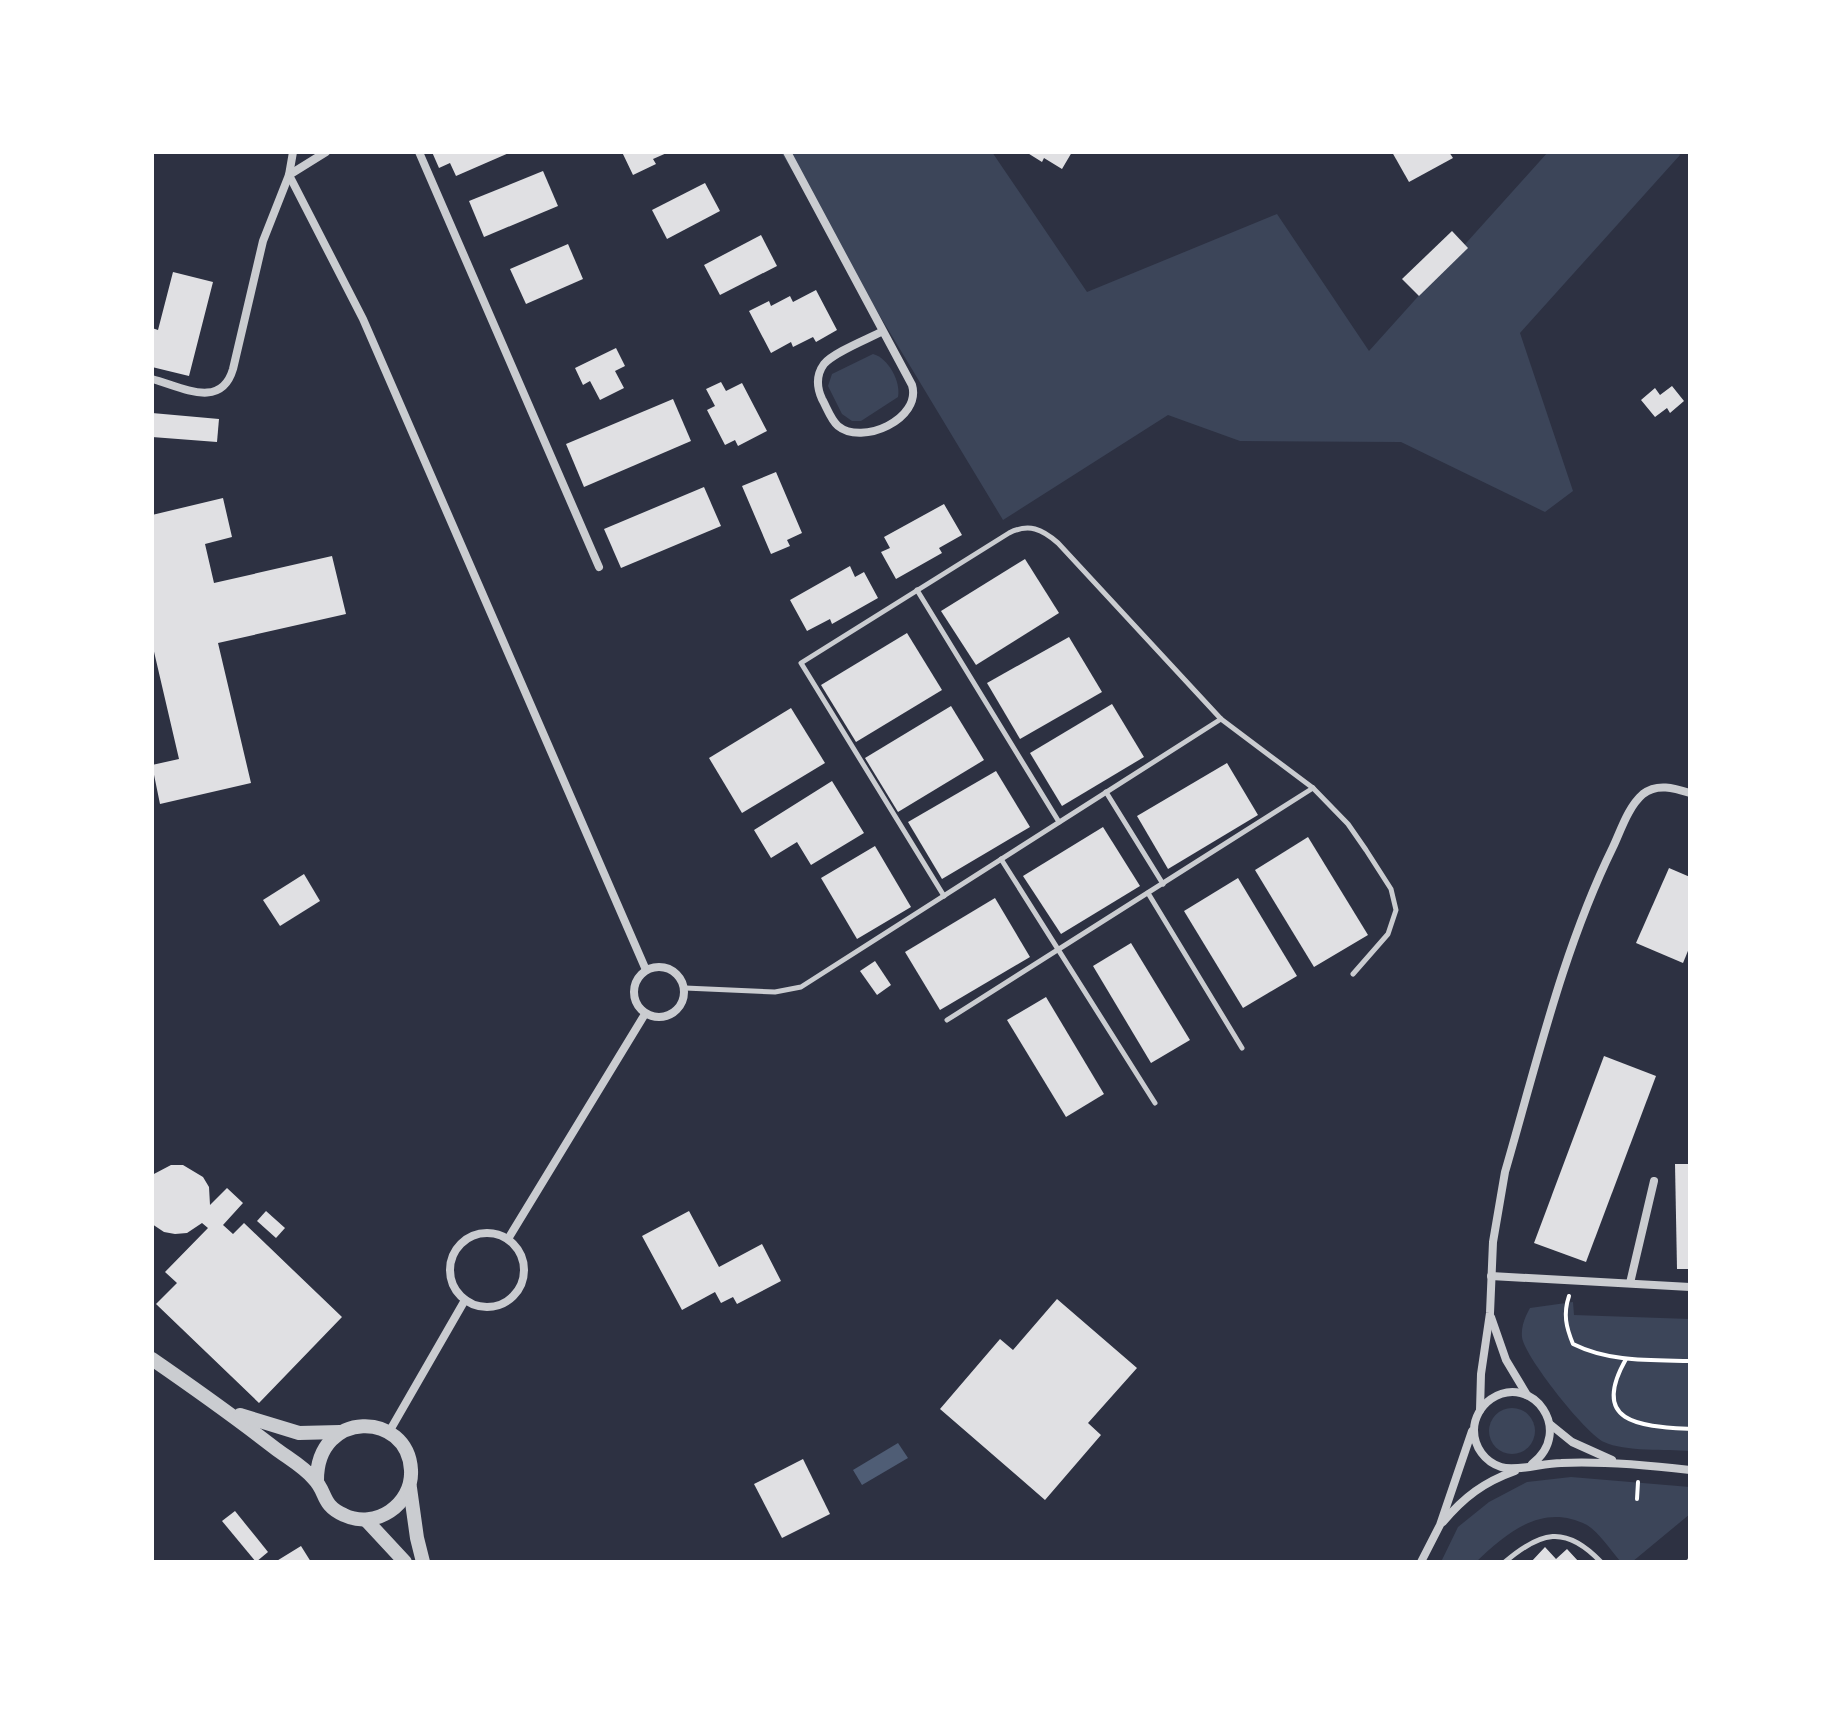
<svg xmlns="http://www.w3.org/2000/svg" width="1842" height="1714" font-family="Barlow,sans-serif">
<rect width="100%" height="100%" fill="#2d3142"/>
<!-- green -->
<g fill="#3c4559">
<polygon points="781,152 992,152 1087,292 1277,214 1369,351 1548,152 1678,152 1680,155 1520,333 1573,491 1545,512 1401,442 1240,441 1168,415 1003,520"/>
<path d="M873,354c15,4 28,27 25,43l-37,24h-9l-10,-7 -14,-28 4,-12z"/>
<path d="M1573,1302l1,13 116,4v132c-24,-2 -65,1 -86,-9 -18,-8 -80,-86 -82,-105 -1,-11 3,-20 8,-29z"/>
<circle cx="1512" cy="1431" r="23"/>
<path d="M1571,1477l119,10v27l-58,48h-11c-10,-11 -22,-30 -34,-37 -45,-23 -80,8 -111,37h-35l17,-35 31,-25 38,-20z"/>
</g>
<!-- water -->
<polygon fill="#4f5d75" points="898,1443 908,1458 862,1485 853,1470"/>
<!-- building -->
<g fill="#e0e0e3">
<polygon points="432,152 511,152 456,176 450,163 439,168"/>
<polygon points="622,152 669,152 653,159 656,164 633,175"/>
<polygon points="1026,152 1072,152 1062,169 1044,158 1042,162"/>
<polygon points="1392,152 1449,152 1453,158 1409,182"/>
<polygon points="543,171 558,206 484,237 469,201"/>
<polygon points="705,183 720,211 667,239 652,210"/>
<polygon points="1452,231 1468,248 1419,296 1402,279"/>
<polygon points="761,235 777,266 720,295 704,265"/>
<polygon points="568,244 583,279 526,304 510,269"/>
<polygon points="173,272 213,282 189,376 152,367 152,328 158,330"/>
<polygon points="816,290 837,330 816,342 813,337 793,347 791,342 771,353 749,311 769,301 771,306 790,296 793,302"/>
<polygon points="616,348 625,366 615,371 624,388 600,400 590,381 583,385 575,368"/>
<polygon points="721,382 726,391 742,383 767,431 738,446 735,440 725,445 707,410 715,406 706,389"/>
<polygon points="1672,386 1684,401 1670,413 1667,408 1655,417 1641,400 1655,388 1660,395"/>
<polygon points="673,399 691,441 584,487 566,444"/>
<polygon points="152,413 219,419 217,442 152,437"/>
<polygon points="776,472 802,533 787,540 790,546 771,554 742,486"/>
<polygon points="704,487 721,526 621,568 604,529"/>
<polygon points="223,498 232,537 205,544 214,583 332,556 346,614 218,643 251,783 160,804 152,765 179,759 152,643 152,515"/>
<polygon points="944,504 962,535 939,548 942,553 896,579 881,552 890,548 884,537"/>
<polygon points="1025,559 1059,613 976,665 941,611"/>
<polygon points="850,566 855,577 864,572 878,598 832,624 830,619 807,631 790,600"/>
<polygon points="907,633 942,690 856,742 821,685"/>
<polygon points="1069,637 1102,692 1020,739 987,683"/>
<polygon points="1112,704 1144,757 1062,806 1030,753"/>
<polygon points="951,706 984,760 898,812 865,758"/>
<polygon points="791,708 825,763 742,813 709,758"/>
<polygon points="1227,763 1258,815 1168,869 1137,816"/>
<polygon points="996,771 1030,827 942,879 908,822"/>
<polygon points="832,781 864,833 811,865 797,842 771,858 754,830"/>
<polygon points="1103,827 1140,886 1061,934 1023,876"/>
<polygon points="1308,837 1368,935 1314,967 1255,870"/>
<polygon points="875,846 911,907 857,939 821,878"/>
<polygon points="1669,868 1690,877 1690,946 1683,963 1636,943"/>
<polygon points="304,874 320,901 280,926 263,900"/>
<polygon points="1238,878 1297,976 1243,1008 1184,911"/>
<polygon points="995,898 1030,957 940,1010 905,952"/>
<polygon points="1131,943 1190,1040 1151,1063 1093,966"/>
<polygon points="875,961 891,985 877,995 860,971"/>
<polygon points="1046,997 1104,1094 1066,1117 1007,1020"/>
<polygon points="1604,1056 1656,1076 1586,1262 1534,1243"/>
<polygon points="1675,1164 1690,1164 1690,1269 1677,1269"/>
<polygon points="171,1165 183,1165 203,1177 209,1187 210,1205 227,1188 243,1203 223,1225 233,1234 244,1223 342,1317 259,1403 156,1304 177,1283 165,1272 208,1228 202,1223 187,1233 175,1234 164,1232 152,1224 152,1175"/>
<polygon points="266,1211 285,1228 276,1238 257,1221"/>
<polygon points="689,1211 719,1267 762,1244 781,1281 737,1304 733,1297 721,1303 715,1292 682,1310 642,1236"/>
<polygon points="1057,1299 1137,1368 1088,1423 1101,1435 1045,1500 940,1409 1000,1339 1013,1350"/>
<polygon points="803,1459 830,1514 782,1538 754,1484"/>
<polygon points="235,1511 268,1552 256,1562 222,1521"/>
<polygon points="301,1546 311,1562 275,1562"/>
<polygon points="1545,1547 1556,1559 1567,1549 1579,1562 1531,1562"/>
</g>
<g fill="none" stroke-linecap="round" stroke-linejoin="round">
<!-- path -->
<g stroke="#fff" stroke-width="4">
<path d="M1569,1296c-6,18 -3,31 4,48 36,18 77,16 117,17"/>
<path d="M1626,1359c-37,65 15,67 64,70"/>
<polyline points="1637,1499 1638,1482"/>
</g>
<!-- service -->
<g stroke="#caccd0" stroke-width="5">
<polyline points="917,590 1059,822"/>
<polyline points="1106,792 1163,884"/>
<polyline points="1001,859 1155,1103"/>
<polyline points="1148,893 1242,1048"/>
<path d="M944,896l-143,-233 208,-130c20,-10 33,-4 49,10l163,176 92,69 35,36 18,26 25,39 5,21 -8,24 -35,40"/>
<polyline points="685,988 775,992 801,987 1221,719"/>
<polyline points="947,1020 1313,788"/>
<path d="M1505,1562c35,-30 60,-38 96,0"/>
<polyline points="1688,1562 1690,1560"/>
</g>
<!-- minor -->
<g stroke="#caccd0" stroke-width="8">
<polyline points="326,152 289,175 363,319 646,970"/>
<polyline points="419,152 599,567"/>
<path d="M787,152l125,233c10,34 -50,61 -74,41 -7,-6 -11,-18 -16,-27 -5,-11 -6,-24 2,-35 10,-12 44,-25 59,-33"/>
<path d="M152,379c30,8 69,31 81,-10l30,-128 26,-66 4,-23"/>
<circle cx="659" cy="992" r="25"/>
<circle cx="487" cy="1270" r="37"/>
<polyline points="508,1239 645,1014"/>
<polyline points="1491,1276 1690,1287"/>
<polyline points="1630,1283 1654,1181"/>
<polyline points="1491,1317 1506,1360 1527,1395"/>
<path d="M1480,1410l1,-36 9,-61 3,-71 12,-70c32,-110 58,-223 108,-325 8,-17 15,-40 30,-53 14,-11 31,-6 47,-1"/>
<polyline points="1551,1425 1572,1442 1612,1460"/>
<polyline points="389,1432 465,1300"/>
<path d="M1532,1464c43,-33 0,-92 -41,-65 -10,7 -17,19 -17,31 0,17 11,32 27,37 14,5 42,-4 60,-4 43,-2 86,2 129,7"/>
<path d="M1443,1522c21,-25 41,-40 72,-51"/>
<polyline points="1421,1562 1440,1525 1472,1431"/>
</g>
<!-- tertiary -->
<g stroke="#caccd0" stroke-width="14">
<path d="M152,1359c42,29 83,58 124,90 12,9 28,18 38,30 13,13 7,26 30,36 31,15 69,-10 67,-45 -3,-59 -94,-61 -94,10"/>
<polyline points="240,1415 299,1433 340,1432"/>
<polyline points="410,1488 417,1538 423,1562"/>
<polyline points="366,1520 405,1562"/>
</g>
</g>
<!-- border -->
<rect width="1842" height="1714" fill="none" stroke="#ffffff" stroke-width="308"/>
</svg>
